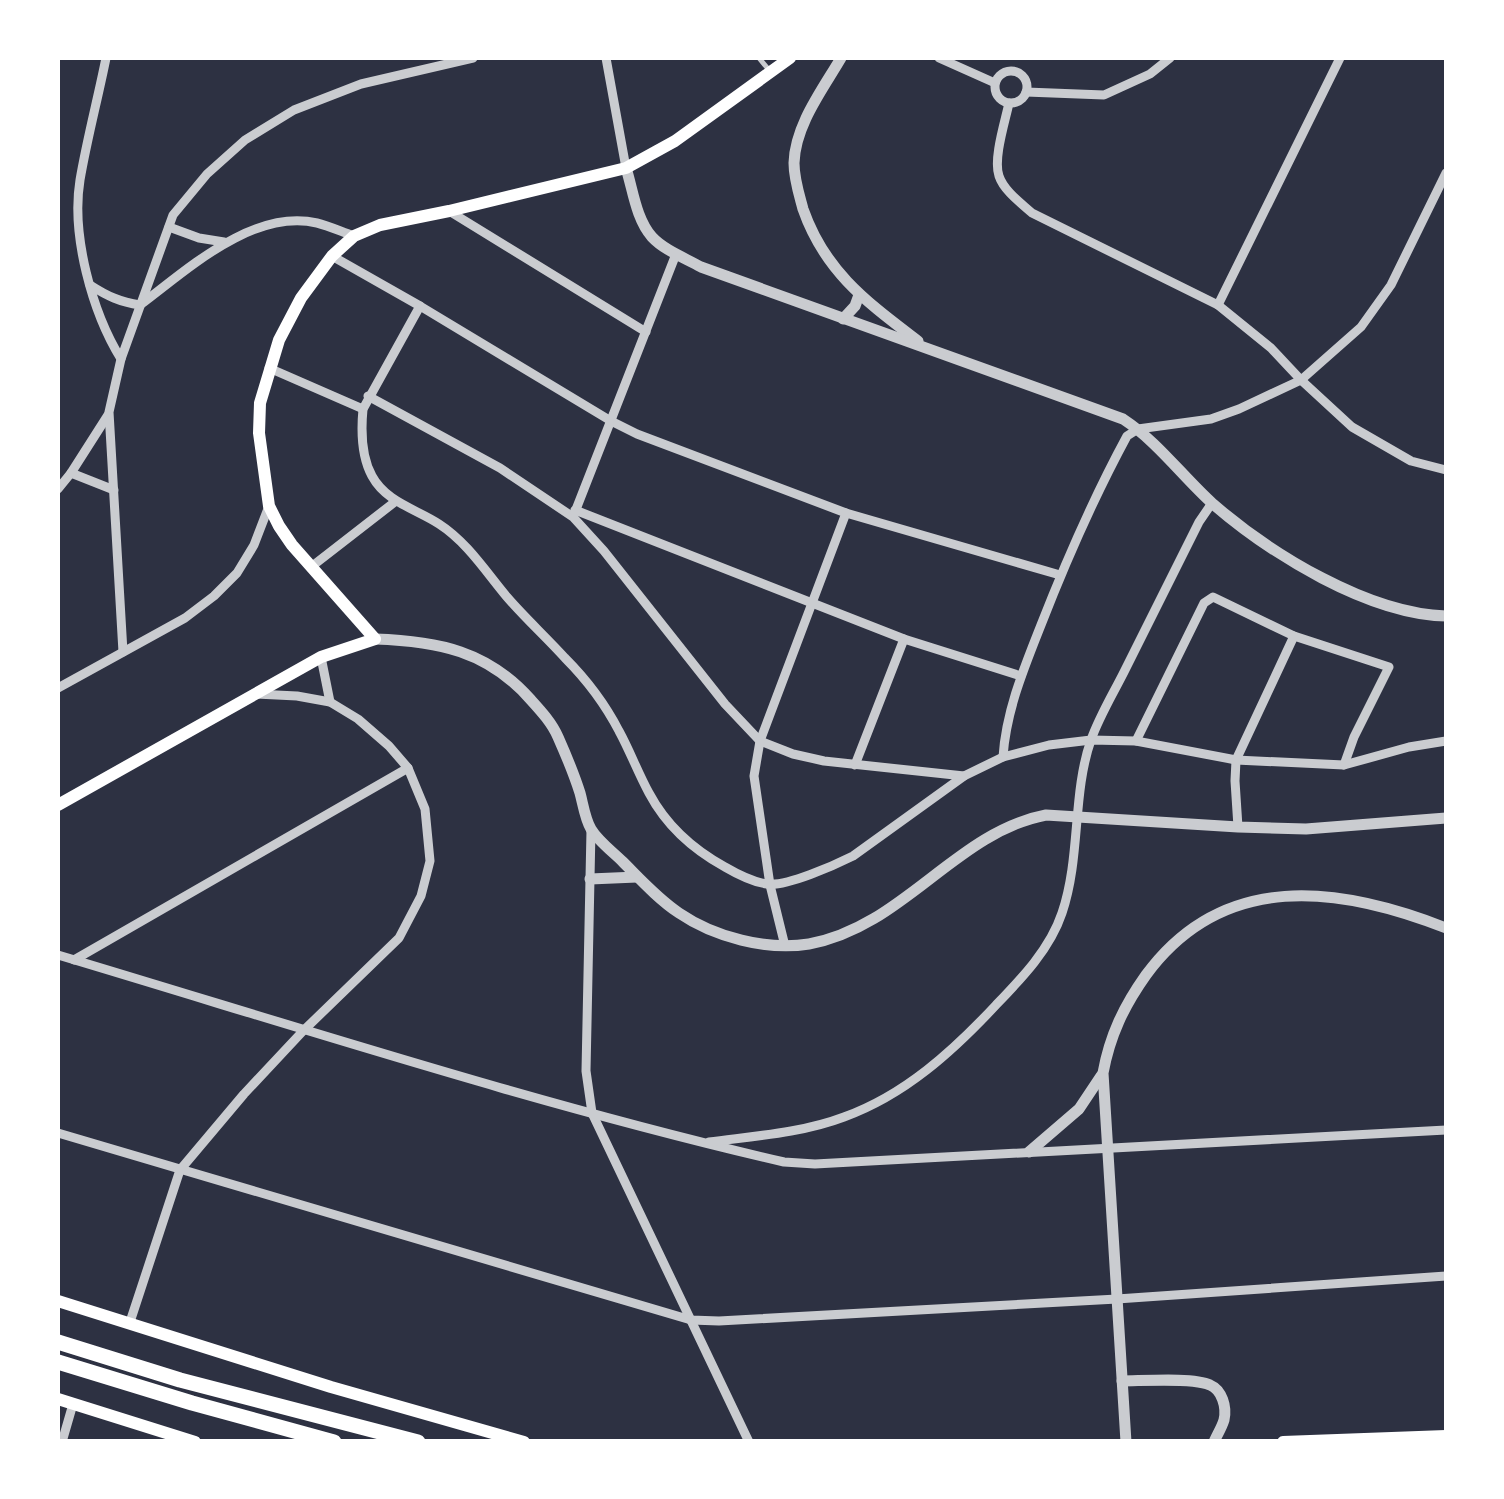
<svg xmlns="http://www.w3.org/2000/svg" width="1504" height="1499" font-family="'IBM Plex Serif',serif">
<rect width="100%" height="100%" fill="#2d3142"/>
<g fill="none" stroke-linecap="round" stroke-linejoin="round">
<!-- service -->
<polyline stroke="#caccd0" stroke-width="5" points="759,58 769,70"/>
<!-- minor -->
<g stroke="#caccd0" stroke-width="9">
<path d="M106,58c-8,40 -19,81 -26,122 -9,55 12,132 41,179"/>
<polyline points="606,58 626,168"/>
<polyline points="939,58 995,83"/>
<circle cx="1011" cy="87" r="16"/>
<polyline points="1026,92 1104,95 1150,74 1170,58"/>
<path d="M1009,103c-4,19 -16,56 -10,73 5,15 22,27 33,37l186,92 53,43 30,32 51,47 59,34 35,9"/>
<polyline points="449,211 646,332"/>
<polyline points="169,227 199,238 224,242"/>
<polyline points="332,256 420,306 611,421 637,434 846,513 1060,575"/>
<path d="M90,285c17,11 30,17 50,20 47,-35 113,-97 177,-82 12,3 25,9 37,13"/>
<polyline points="1218,305 1340,58"/>
<path d="M420,306l-57,103c-2,21 -2,47 9,67 14,26 44,33 67,48 28,18 47,48 68,73 18,21 39,40 58,61 21,21 40,46 54,73 11,20 19,42 30,62 17,32 45,57 76,74 12,7 27,15 42,17 19,3 68,-19 86,-28l111,-80 39,-19 46,-12 42,-5 45,1 100,19 108,5 65,-18 37,-6"/>
<polyline points="269,368 363,409"/>
<polyline points="368,396 500,468 573,517 604,551 725,704 760,741 793,754 824,761 964,776"/>
<polyline points="71,473 114,490"/>
<polyline points="58,489 71,473 108,415"/>
<polyline points="575,510 904,639 1021,676"/>
<polyline points="575,512 676,254"/>
<polyline points="311,567 396,501"/>
<polyline points="123,652 109,412 121,359 173,215 207,174 245,140 294,110 361,84 473,58"/>
<polyline points="321,657 330,702"/>
<polyline points="58,688 185,618 214,596 237,573 254,545 269,506"/>
<polyline points="1136,741 1204,603 1213,597 1294,636 1389,667 1354,737 1344,765"/>
<path d="M1003,757c3,-46 21,-89 38,-132 25,-64 53,-128 86,-189l11,-7 73,-10 28,-10 62,-29 60,-53 30,-42 55,-112"/>
<polyline points="855,765 904,639"/>
<polyline points="1238,827 1235,781 1236,760 1294,636"/>
<polyline points="591,830 586,1071 592,1113 749,1442"/>
<polyline points="785,946 770,885 754,776 760,741 846,513"/>
<path d="M58,955c241,72 480,150 726,207l31,2 631,-34"/>
<polyline points="74,960 408,768"/>
<polyline points="58,1133 691,1320 719,1321 1117,1299 1446,1276"/>
<path d="M709,1142c45,-6 93,-9 135,-25 61,-22 109,-66 152,-112 26,-27 54,-56 66,-92 19,-56 10,-119 29,-173 8,-23 22,-46 33,-68 25,-50 50,-100 75,-150l13,-19"/>
<polyline points="130,1322 180,1170 244,1094 303,1031 399,938 421,896 430,861 425,809 408,768 389,746 358,719 330,702 297,696 256,694"/>
<polyline points="62,1442 73,1404"/>
</g>
<!-- tertiary -->
<g stroke="#caccd0" stroke-width="11">
<path d="M841,58c-18,31 -46,67 -47,105 0,16 5,31 9,46 22,63 64,93 115,132"/>
<path d="M626,168c7,22 10,51 26,69 12,13 33,21 49,30l422,152c35,23 59,57 90,85 58,50 155,110 233,112"/>
<polyline points="843,319 855,306 859,295"/>
<path d="M375,639c63,2 113,12 156,61 10,11 21,23 27,37 8,18 16,37 22,56 3,11 5,26 11,36 7,12 22,23 32,33 17,17 35,37 56,51 35,24 88,38 130,31 94,-17 147,-112 237,-129l192,12 68,2 140,-11"/>
<polyline points="590,879 637,877"/>
<polyline points="1029,1152 1079,1109 1101,1076"/>
<path d="M1122,1381c19,0 72,-4 88,4 12,5 17,22 14,35 -2,7 -7,15 -10,22"/>
<path d="M1126,1442l-23,-369c7,-38 21,-67 43,-98 77,-105 193,-89 300,-47"/>
</g>
<!-- secondary -->
<g stroke="#fff" stroke-width="12">
<polyline points="58,805 321,657 375,639 292,545 279,526 269,506 259,433 260,403 279,340 301,298 332,256 354,236 380,225 449,211 626,168 675,141 790,58"/>
<polyline points="58,1301 331,1387 524,1442"/>
<polyline points="58,1399 195,1442"/>
<polyline points="1283,1442 1446,1436"/>
</g>
<!-- primary -->
<g stroke="#fff" stroke-width="15">
<polyline points="58,1342 180,1380 418,1442"/>
<polyline points="58,1362 192,1403 334,1442"/>
</g>
</g>
<!-- border -->
<rect width="1504" height="1499" fill="none" stroke="#ffffff" stroke-width="120"/>
</svg>
